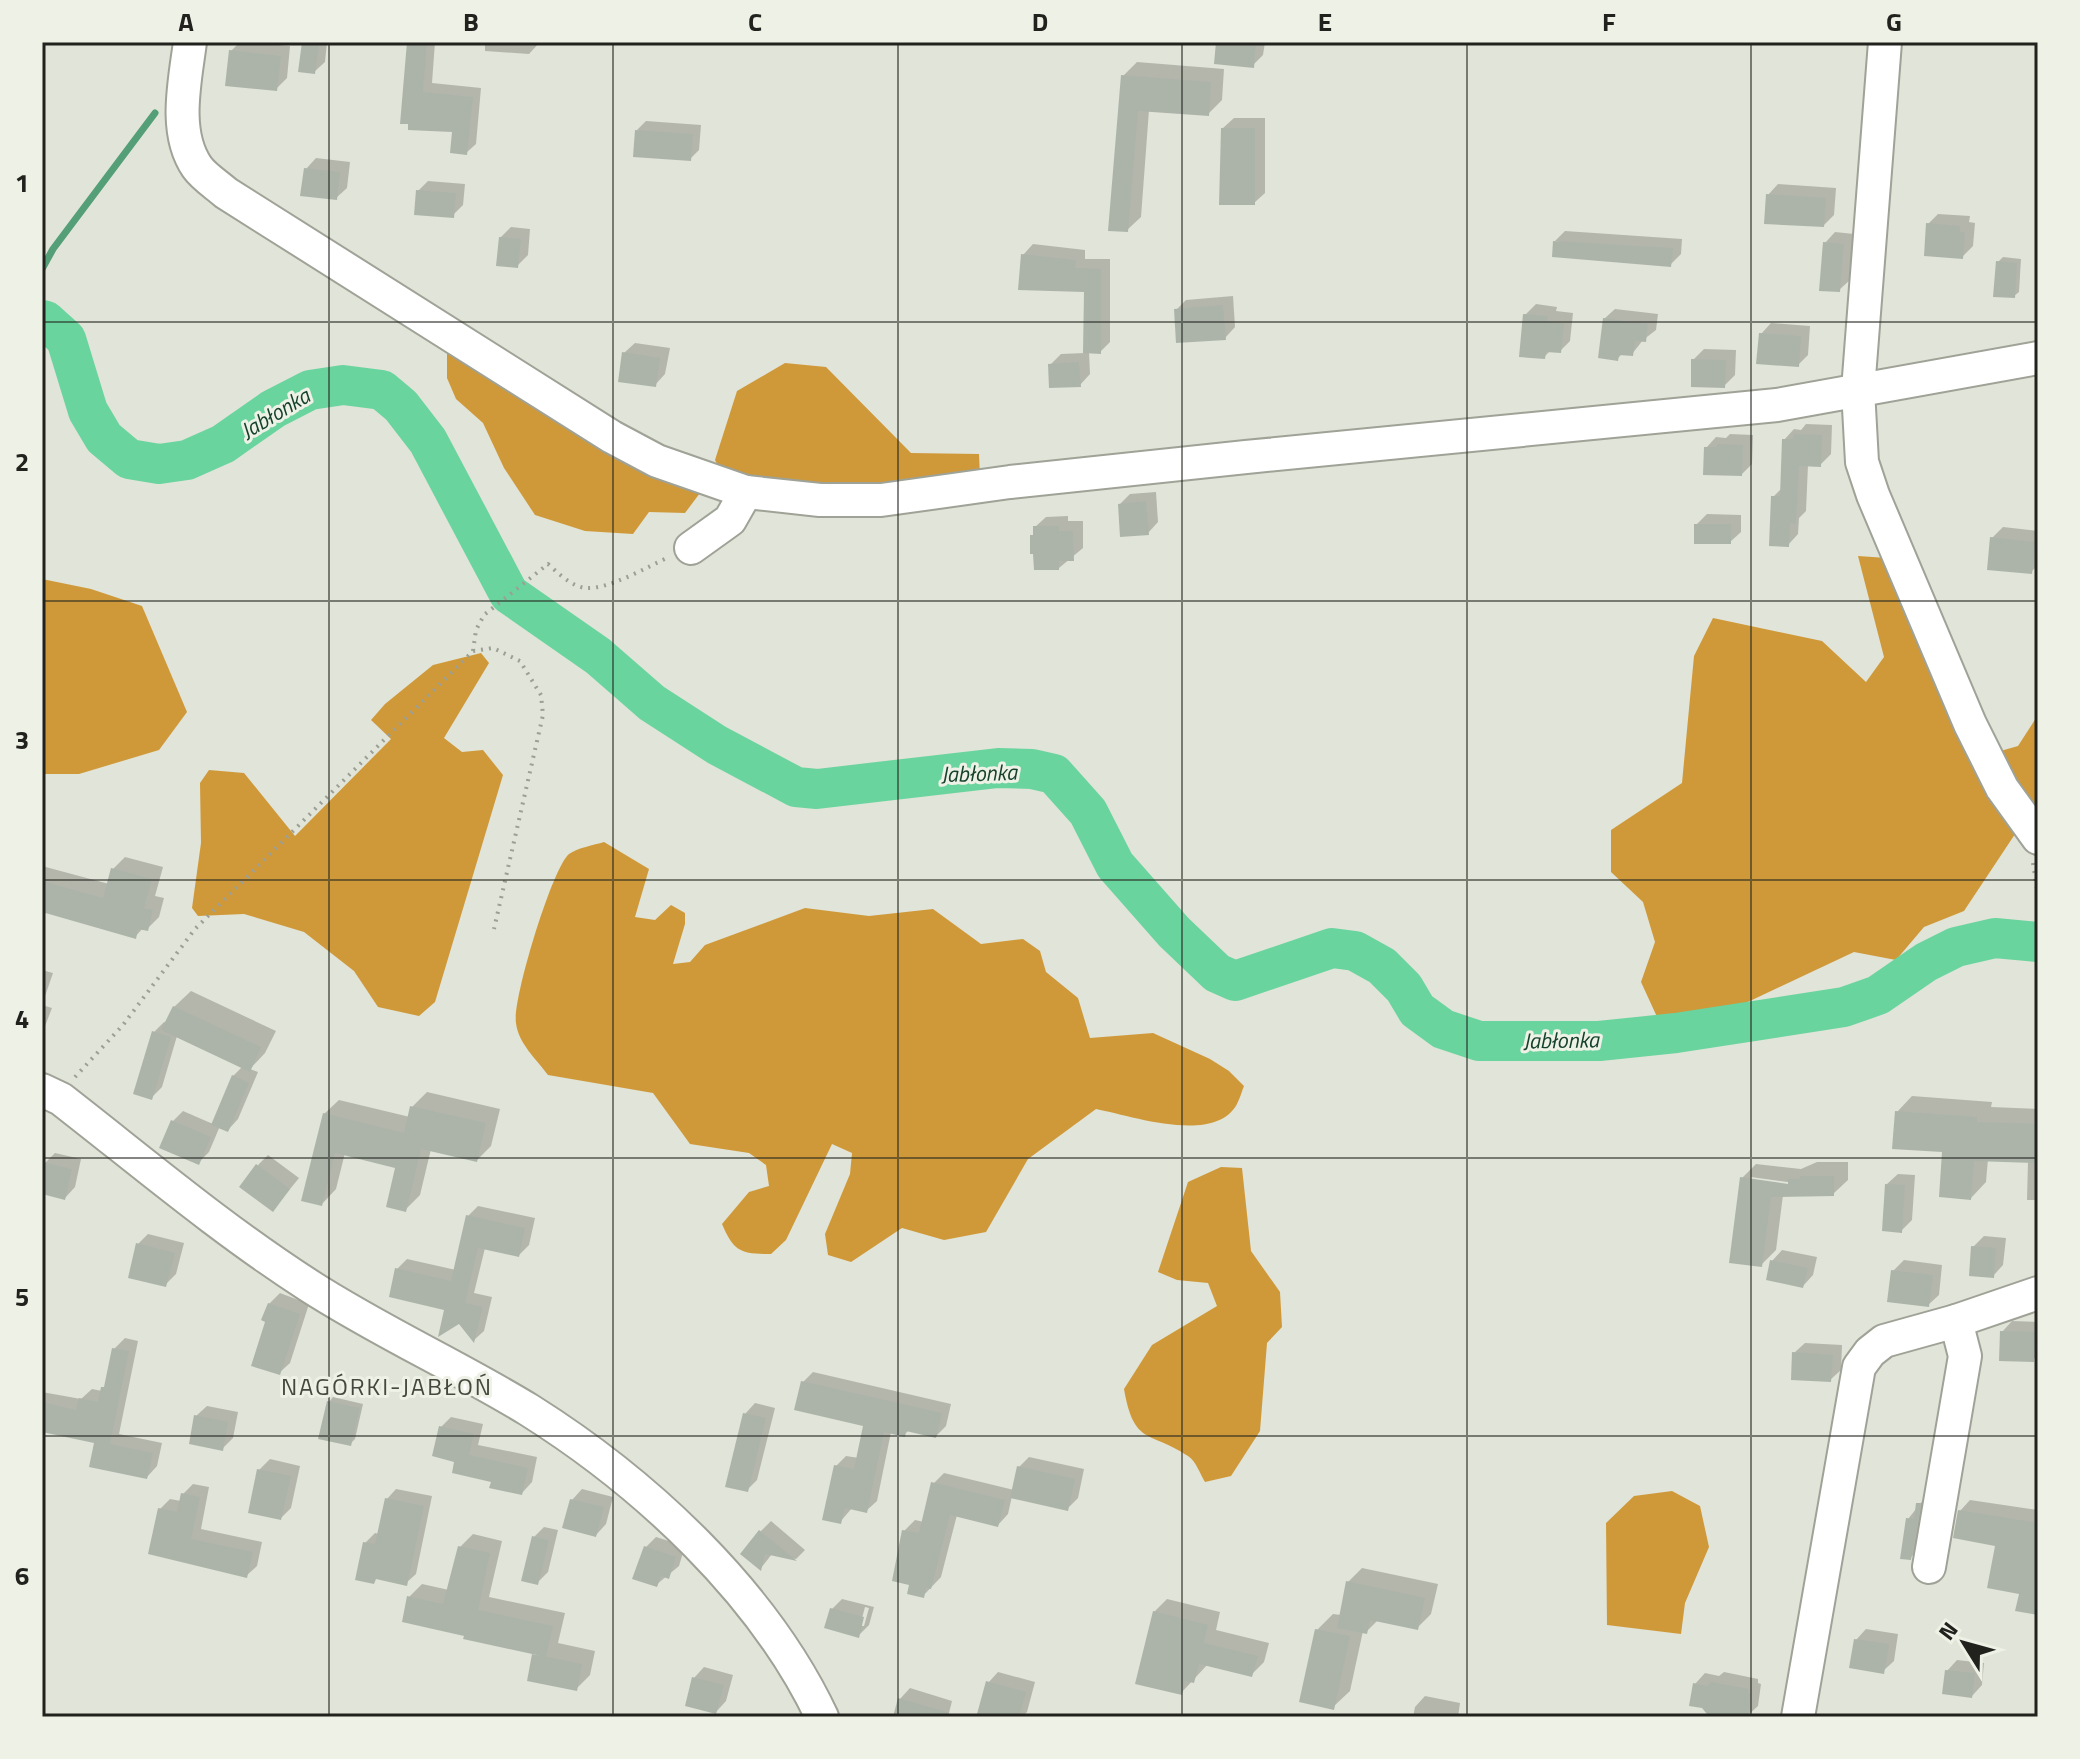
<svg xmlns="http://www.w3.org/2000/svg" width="2080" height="1759" font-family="'Titillium Web',sans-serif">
<rect width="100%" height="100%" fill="#e1e4d8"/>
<!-- forest -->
<g fill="#cf993a">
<polygon points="447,350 700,493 685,513 649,512 633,534 585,531 535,515 504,468 483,423 456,399 447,378"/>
<polygon points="785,363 826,367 911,453 979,454 980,477 884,495 725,480 715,460 737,391"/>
<polygon points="1858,556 1887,558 1976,758 2018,746 2038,715 2038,808 2033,807 1964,911 1924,927 1896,960 1854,952 1733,1009 1658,1019 1641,982 1655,942 1643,902 1611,872 1611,830 1682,783 1694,656 1713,618 1822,641 1866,682 1884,657"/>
<polygon points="42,579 91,589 142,606 187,712 159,750 79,774 42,774"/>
<polygon points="481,653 489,663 444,738 462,752 483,750 503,775 435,1002 419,1016 378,1007 354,971 304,932 244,914 198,916 192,908 201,843 200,783 209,770 244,773 295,836 391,739 371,720 385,704 433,665"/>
<path d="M604,842l45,27 -14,48 20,3 16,-15 14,8v11l-12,40 17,-2 15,-17 100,-37 64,8 64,-7 48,35 42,-5 17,12 6,21 32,26 12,40 63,-5 57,26 19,12 15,15c-2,5 -4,12 -7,18 -22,41 -105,12 -141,5l-68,50 -42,73 -42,8 -42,-12 -51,34 -23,-7 -3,-21 25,-60 2,-21 -20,-9 -46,96 -15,14c-30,0 -37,-2 -49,-30l27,-32 20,-6 -3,-21 -17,-12 -59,-9 -37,-51 -105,-18c-11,-15 -30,-32 -32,-52 -4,-22 36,-155 53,-169 8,-6 25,-9 35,-12z"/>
<path d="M1221,1167l21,1 9,83 29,41 2,35 -15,16 -7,88 -29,45 -26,6c-5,-8 -9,-21 -17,-26 -39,-26 -54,-10 -64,-67l28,-44 65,-39 -9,-23 -31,-3 -19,-8 30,-90z"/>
<polygon points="1672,1491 1700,1506 1709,1547 1685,1603 1681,1634 1607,1625 1606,1523 1634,1496"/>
</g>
<!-- shadow -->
<g fill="#0003" fill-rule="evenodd">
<polygon points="240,42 290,46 287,78 276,89 231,51"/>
<polygon points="304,42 327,42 325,62 314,72"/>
<polygon points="409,42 435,42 432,83 481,88 476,144 466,153 454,130 410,128"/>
<polygon points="485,42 540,42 529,54 485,51"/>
<polygon points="1218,42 1265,42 1263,55 1253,65 1216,62"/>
<polygon points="1137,62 1224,69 1222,100 1208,114 1149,110 1141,217 1127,230 1123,76"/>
<polygon points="1234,118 1265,118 1265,193 1254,203 1223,128"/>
<polygon points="646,121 701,125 699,150 690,159 637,130"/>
<polygon points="316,158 350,162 347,188 336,198 306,169"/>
<polygon points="428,181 465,184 463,205 453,215 418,191"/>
<polygon points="1778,184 1836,188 1834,215 1824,225 1768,195"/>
<polygon points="1938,214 1970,216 1969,222 1975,223 1973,246 1962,257 1928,224"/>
<polygon points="511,227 530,229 528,255 517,266 500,238"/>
<polygon points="1565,231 1682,239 1681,254 1670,265 1555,241"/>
<polygon points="1835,232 1854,234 1850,280 1839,290 1825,243"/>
<polygon points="1033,244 1085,250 1085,259 1110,259 1110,342 1100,352 1089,352 1090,374 1080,385 1050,365 1061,354 1085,353 1086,290 1023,255"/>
<polygon points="2003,257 2021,259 2019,292 2014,296 1998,262"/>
<polygon points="1233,296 1235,327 1225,338 1176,310 1186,300"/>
<polygon points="1536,304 1557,307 1556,311 1573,313 1570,341 1560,351 1551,350 1544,357 1525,315"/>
<polygon points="1615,309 1658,314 1656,330 1643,340 1632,354 1623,353 1617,359 1604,319"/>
<polygon points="1771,323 1810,326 1808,355 1798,365 1761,334"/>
<polygon points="635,343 670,348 665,374 655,385 624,353"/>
<polygon points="1704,349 1736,350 1735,375 1724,386 1693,360"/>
<polygon points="1806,424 1832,425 1831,454 1820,465 1808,465 1806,511 1799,518 1798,534 1788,545 1773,497 1782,488 1784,440 1794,429 1801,430"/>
<polygon points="1730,434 1753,435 1752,464 1742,474 1706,448 1716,437 1726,438"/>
<polygon points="1156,492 1158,522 1148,533 1120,504 1130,494"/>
<polygon points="1707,514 1741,515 1741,532 1730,542 1696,525"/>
<polygon points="1068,516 1068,521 1083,521 1083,548 1059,568 1035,552 1032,536 1035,533 1035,527 1046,517"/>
<polygon points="2003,527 2038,531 2038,565 2031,572 1992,538"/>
<polygon points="125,857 163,867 155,896 164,898 159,917 147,929 143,928 135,937 42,911 42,866 109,884 113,869"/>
<polygon points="42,970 53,973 42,1005 52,1008 42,1034"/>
<polygon points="191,991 276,1031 265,1053 250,1069 258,1072 238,1119 228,1130 220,1126 209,1152 199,1162 173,1121 183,1111 213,1124 233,1076 243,1066 177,1036 162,1087 152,1097 154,1032 164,1022 167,1023 174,1007"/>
<polygon points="427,1092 500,1109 491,1146 477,1160 431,1149 420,1195 405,1210 398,1166 345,1153 336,1189 322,1204 324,1114 339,1100 410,1117 412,1107"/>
<polygon points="1912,1096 1992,1102 1991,1107 2038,1109 2038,1200 2027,1200 2028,1161 1988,1159 1986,1182 1971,1198 1944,1150 1897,1112"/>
<polygon points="55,1153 81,1159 75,1187 65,1198 42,1192 45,1163"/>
<polygon points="268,1155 299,1178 273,1210 258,1165"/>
<path d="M1817,1162h31v18l-15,14 -50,1 -7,55 -15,15 -19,-87 14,-14 45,5zM1751,1177l44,6v4l-44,-6z"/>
<polygon points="1898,1174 1915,1175 1912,1220 1901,1231 1887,1184"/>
<polygon points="478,1206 535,1218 529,1245 519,1255 485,1248 474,1293 492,1297 484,1331 474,1340 447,1308 397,1269 407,1259 456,1270 468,1216"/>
<polygon points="148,1234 184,1243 176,1274 165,1285 138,1244"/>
<polygon points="1984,1236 2006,1238 2003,1265 1993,1276 1973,1247"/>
<polygon points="1782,1250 1817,1257 1813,1275 1803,1286 1772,1261"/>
<polygon points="1904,1260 1942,1265 1939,1295 1928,1305 1893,1271"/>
<polygon points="280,1293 309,1304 290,1363 279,1373 269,1304"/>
<polygon points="2012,1321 2038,1322 2038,1355 2033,1360 2002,1332"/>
<polygon points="125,1338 138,1341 119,1434 162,1443 157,1466 147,1477 96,1442 46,1430 42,1435 42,1392 81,1399 92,1389 102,1391 107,1384 114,1349"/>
<polygon points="1805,1343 1842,1345 1841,1370 1830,1380 1794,1353"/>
<polygon points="813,1372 951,1404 946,1426 936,1436 909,1430 904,1435 891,1432 877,1501 866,1511 852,1508 840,1522 836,1466 846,1456 859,1458 866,1425 803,1382"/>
<polygon points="333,1397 363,1404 355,1439 350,1444 329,1402"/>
<polygon points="755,1403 775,1408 757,1480 747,1490 745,1414"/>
<polygon points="207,1406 238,1412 233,1438 222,1449 196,1416"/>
<polygon points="451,1417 483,1424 478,1445 537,1457 532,1482 522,1493 457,1460 441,1427"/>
<polygon points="1029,1457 1084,1469 1078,1498 1068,1508 1012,1496 1008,1514 998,1525 957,1515 941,1577 923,1596 911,1583 904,1531 915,1520 924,1522 933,1484 944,1473 1014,1490 1019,1467"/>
<polygon points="270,1459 300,1466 291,1508 281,1518 259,1470"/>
<polygon points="193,1484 209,1487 201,1529 262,1542 257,1566 246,1576 150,1552 160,1509 170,1499 181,1501 183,1494"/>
<polygon points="396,1489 432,1496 416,1574 406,1583 365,1543 375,1533 379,1534 387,1499"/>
<polygon points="582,1489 613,1497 606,1524 596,1535 572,1500"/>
<polygon points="1929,1493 1921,1548 1910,1558 1908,1519"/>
<polygon points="1970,1500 2038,1510 2038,1613 2021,1593 1997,1544 1960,1511"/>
<polygon points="771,1521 805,1550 796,1559 772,1554 761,1568 760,1532"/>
<polygon points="544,1527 558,1530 548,1572 537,1583 534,1537"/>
<polygon points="473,1534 502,1541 489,1597 565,1613 558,1643 595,1651 590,1675 576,1689 536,1653 466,1634 409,1597 422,1584 449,1590 460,1547"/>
<polygon points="656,1537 685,1546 679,1566 656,1585 646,1547"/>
<polygon points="1362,1568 1438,1584 1431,1614 1417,1628 1378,1620 1366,1632 1363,1631 1350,1691 1333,1707 1317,1630 1333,1614 1341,1615 1348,1582"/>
<path d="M842,1599l32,8 -5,18 -11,11 -26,-27zM865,1607l4,1 -5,18h-4z"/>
<polygon points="1167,1599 1220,1612 1216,1630 1269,1643 1264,1662 1251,1675 1208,1664 1181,1693 1154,1612"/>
<polygon points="1866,1629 1898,1634 1894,1661 1883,1671 1856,1640"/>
<polygon points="1957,1660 1984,1663 1982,1685 1972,1696 1947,1671"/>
<polygon points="704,1667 733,1675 726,1701 716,1712 694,1678"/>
<polygon points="998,1672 1035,1682 1027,1712 1022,1717 995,1717 980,1713 988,1683"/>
<polygon points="1724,1672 1758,1679 1758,1683 1761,1684 1758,1706 1747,1716 1732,1717 1708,1712 1695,1684 1705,1673 1719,1676"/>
<polygon points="910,1688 952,1701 948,1717 895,1717 900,1699"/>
<polygon points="1425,1696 1460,1703 1458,1717 1413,1717 1415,1707"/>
</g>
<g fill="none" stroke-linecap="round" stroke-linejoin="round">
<!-- stream -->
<polyline stroke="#549f77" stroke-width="7" points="42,269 53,249 155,113"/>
<!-- river -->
<polyline stroke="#6ad49e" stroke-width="40" points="42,320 46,321 66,339 88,411 104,438 129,459 159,464 187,460 223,444 273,409 310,390 343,385 382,390 401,406 428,441 509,594 598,656 652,703 717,745 796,787 817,789 998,768 1032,769 1054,774 1088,812 1115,865 1174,932 1217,973 1235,981 1332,948 1355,951 1382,966 1404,988 1417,1010 1443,1029 1479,1041 1599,1041 1676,1033 1844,1007 1878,995 1926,962 1956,947 1995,938 2038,942"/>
</g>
<!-- building -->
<g fill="#acb4aa">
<polygon points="302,42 319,42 315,74 298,72"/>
<polygon points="407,42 427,42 423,92 473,97 467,155 450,153 452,132 408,130 408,124 400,124"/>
<polygon points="1216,42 1256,44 1254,68 1214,64"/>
<polygon points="229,50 281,56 277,91 225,86"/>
<polygon points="1121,75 1211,82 1209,116 1138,111 1128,232 1108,231"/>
<polygon points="1221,128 1255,128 1255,205 1219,205"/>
<polygon points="635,130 693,134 691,161 633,157"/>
<polygon points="304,168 340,172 337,200 300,196"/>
<polygon points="416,190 456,193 454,218 414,215"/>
<polygon points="1766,194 1826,198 1824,227 1764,224"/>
<polygon points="1926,223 1960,226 1960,232 1965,232 1963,259 1924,256"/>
<polygon points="499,237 521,239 518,268 496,266"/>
<polygon points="1553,241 1673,248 1671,267 1552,257"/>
<polygon points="1823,242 1844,244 1840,292 1819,291"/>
<polygon points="1021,254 1076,260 1075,268 1101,269 1101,354 1083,353 1084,292 1018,290"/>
<polygon points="1996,261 2017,263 2015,298 1993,297"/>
<polygon points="1223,305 1226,340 1176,343 1174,309"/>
<polygon points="1523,314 1548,316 1547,321 1564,323 1561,353 1546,352 1545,359 1519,357"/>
<polygon points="1603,318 1648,324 1646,342 1635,341 1633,356 1619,355 1618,361 1598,358"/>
<polygon points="1759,333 1801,336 1799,367 1756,364"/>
<polygon points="622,352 660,358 656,387 618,382"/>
<polygon points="1691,359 1726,360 1725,388 1691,387"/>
<polygon points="1079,362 1081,387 1049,388 1048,364"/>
<polygon points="1794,434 1822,435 1821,467 1799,466 1796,524 1790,523 1789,547 1769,546 1771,496 1780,496 1782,439 1793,439"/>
<polygon points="1717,444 1743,445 1742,476 1703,475 1704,447 1717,447"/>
<polygon points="1146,501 1149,535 1120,537 1118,504"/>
<rect x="1694" y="524" width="37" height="20"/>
<polygon points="1033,526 1059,526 1059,531 1073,531 1074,561 1059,561 1059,570 1034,570 1033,554 1030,554 1030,535 1033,535"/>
<polygon points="1990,537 2035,542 2032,574 1987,570"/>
<polygon points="111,868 152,879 144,908 153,910 148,931 138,929 136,939 42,912 42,881 103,898"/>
<polygon points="173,1006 261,1047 250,1072 161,1030"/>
<polygon points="152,1031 171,1037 152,1100 133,1094"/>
<polygon points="232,1075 249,1083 228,1132 211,1125"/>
<polygon points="410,1106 486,1123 477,1162 421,1149 406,1212 386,1207 395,1168 335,1153 322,1206 301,1201 323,1113 404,1133"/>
<polygon points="1895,1111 1977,1117 1977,1122 2038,1124 2038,1163 1974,1161 1971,1200 1939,1197 1942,1152 1892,1149"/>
<polygon points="171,1120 211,1137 199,1165 159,1148"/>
<polygon points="42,1162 72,1169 65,1200 42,1194"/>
<polygon points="256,1164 290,1189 273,1212 239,1187"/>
<polygon points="1800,1176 1834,1176 1834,1196 1771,1197 1762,1267 1729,1263 1740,1177 1788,1184 1788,1179 1800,1179"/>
<polygon points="1885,1184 1905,1185 1902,1233 1882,1231"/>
<polygon points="466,1215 525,1228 519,1257 478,1248 465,1303 483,1307 474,1343 459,1324 438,1337 444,1310 389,1297 395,1268 451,1281"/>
<polygon points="136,1243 175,1253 166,1287 128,1278"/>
<polygon points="1971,1246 1996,1248 1994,1278 1969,1276"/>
<polygon points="1770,1260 1808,1268 1803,1288 1766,1280"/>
<polygon points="1891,1270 1933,1275 1929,1307 1887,1302"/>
<polygon points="268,1303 300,1314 280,1375 251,1366 265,1322 261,1320"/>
<polygon points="2000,1331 2035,1332 2034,1362 1999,1361"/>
<polygon points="112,1348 129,1351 110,1444 153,1453 147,1479 89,1467 94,1443 42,1432 42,1402 76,1410 79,1398 98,1402 101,1387 104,1387"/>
<polygon points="1792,1352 1833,1355 1831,1382 1791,1380"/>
<polygon points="801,1381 942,1413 936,1438 906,1431 905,1437 884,1432 867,1513 845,1508 841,1524 822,1520 834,1465 854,1469 863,1426 794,1410"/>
<polygon points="327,1401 360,1408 351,1446 318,1439"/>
<polygon points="743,1413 766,1418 748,1492 725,1487"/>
<polygon points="194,1415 228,1422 223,1451 189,1444"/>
<polygon points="439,1426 474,1434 469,1455 528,1468 522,1495 489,1488 491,1482 452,1473 454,1462 432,1456"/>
<polygon points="1017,1466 1075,1479 1068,1511 1010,1498"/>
<polygon points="257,1469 291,1476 281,1520 248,1513"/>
<polygon points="931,1482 1005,1500 998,1527 950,1515 931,1589 926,1588 924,1598 907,1594 909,1585 892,1581 902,1530 919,1533"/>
<polygon points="181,1493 200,1497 191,1539 253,1552 247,1578 148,1554 158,1508 177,1512"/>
<polygon points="385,1498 424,1506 407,1586 376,1579 374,1584 355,1580 363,1542 375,1544"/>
<polygon points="570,1499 604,1507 596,1537 562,1528"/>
<polygon points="1916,1503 1921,1503 1911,1560 1900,1559 1906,1518 1914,1519"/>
<polygon points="1958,1510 2038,1523 2038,1615 2015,1611 2019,1594 1987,1588 1995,1546 1953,1538"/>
<polygon points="759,1530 797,1561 765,1554 761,1571 740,1554"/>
<polygon points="532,1536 549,1540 538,1585 521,1581"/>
<polygon points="458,1546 490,1553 478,1610 553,1626 546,1657 463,1639 464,1636 402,1622 407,1596 443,1604"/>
<polygon points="644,1546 676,1557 669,1579 661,1576 657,1587 632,1579"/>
<polygon points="1346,1581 1425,1598 1418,1630 1370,1620 1367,1634 1337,1628"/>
<polygon points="830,1608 864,1617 859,1638 824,1628"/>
<polygon points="1153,1611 1208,1625 1204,1643 1258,1656 1252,1677 1199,1664 1194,1683 1185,1681 1182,1695 1135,1684"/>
<polygon points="1315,1629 1350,1636 1334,1710 1299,1702"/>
<polygon points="1854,1639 1889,1644 1884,1674 1849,1668"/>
<polygon points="532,1654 582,1664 577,1691 527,1681"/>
<polygon points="1945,1670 1975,1673 1972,1698 1942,1694"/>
<polygon points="692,1677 724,1685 716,1714 685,1706"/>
<polygon points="986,1681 1026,1692 1019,1717 977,1714"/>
<polygon points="1711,1682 1749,1689 1748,1693 1752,1694 1748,1717 1707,1714 1702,1708 1689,1706 1693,1683 1707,1686"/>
<polygon points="898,1698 947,1712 946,1717 893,1717"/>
</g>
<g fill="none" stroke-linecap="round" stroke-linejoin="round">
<!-- minor casing -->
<g stroke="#9fa296" stroke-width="36">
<g id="minor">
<path d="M190,42c-5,39 -17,90 7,125 7,10 20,18 29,26l386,244 45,24 89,31 74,8h61l129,-18 236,-25 531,-52 261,-47"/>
<polyline points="1885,42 1858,390 1862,462 1873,495 1970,724 2002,788 2038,838"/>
<polyline points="691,548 730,520 746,492"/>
<path d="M42,1090l19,9c81,63 160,130 247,186 71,46 149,81 221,125 116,73 234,182 293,307"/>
<polyline points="1929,1567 1965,1356 1956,1321"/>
<polyline points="1798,1717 1859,1367 1870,1352 1884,1341 1956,1321 2038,1293"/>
</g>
</g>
<!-- path -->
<g stroke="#9c9f95" stroke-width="4" stroke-dasharray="2 6" stroke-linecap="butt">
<polyline points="1198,42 1198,45"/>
<path d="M473,651l3,-21 8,-15 64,-51c10,9 23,22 37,24 23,2 62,-21 84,-31"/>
<polyline points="2033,863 2038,896"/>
<polyline points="75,1077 123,1025 195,929 473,651 493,648 520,661 541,695 543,715 494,929"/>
</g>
<!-- minor -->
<use href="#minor" stroke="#fff" stroke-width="32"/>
</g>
<!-- grid -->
<path fill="none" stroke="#21221d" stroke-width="2" stroke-opacity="0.55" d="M329,42v1675M613,42v1675M898,42v1675M1182,42v1675M1467,42v1675M1751,42v1675M42,322h1996M42,601h1996M42,880h1996M42,1158h1996M42,1436h1996"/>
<g text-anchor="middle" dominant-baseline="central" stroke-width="6" stroke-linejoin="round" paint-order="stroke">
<!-- water labels -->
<g font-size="22" font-style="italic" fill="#15422c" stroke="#eef1e5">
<text transform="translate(275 413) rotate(-31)">Jabłonka</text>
<text transform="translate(979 773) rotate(-2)">Jabłonka</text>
<text transform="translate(1561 1040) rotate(-1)">Jabłonka</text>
</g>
<!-- quarter labels -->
<g font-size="24" letter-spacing="2" fill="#45483e" stroke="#eef1e5">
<text x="387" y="1386">NAGÓRKI-JABŁOŃ</text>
</g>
</g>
<!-- border -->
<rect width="2080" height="1759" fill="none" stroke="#eef1e5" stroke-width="88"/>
<!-- north arrow -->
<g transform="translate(1964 1643) rotate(307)" stroke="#eef1e5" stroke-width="6" paint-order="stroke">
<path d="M0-6L14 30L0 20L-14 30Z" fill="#21221d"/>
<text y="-12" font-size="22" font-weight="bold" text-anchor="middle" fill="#21221d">N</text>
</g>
<rect x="44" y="44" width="1992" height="1671" fill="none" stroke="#21221d" stroke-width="3"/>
<g font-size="26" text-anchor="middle" font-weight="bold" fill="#21221d">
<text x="186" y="31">A</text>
<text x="471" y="31">B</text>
<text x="755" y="31">C</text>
<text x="1040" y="31">D</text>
<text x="1325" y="31">E</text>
<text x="1609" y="31">F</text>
<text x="1894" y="31">G</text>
<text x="22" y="192">1</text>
<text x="22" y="471">2</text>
<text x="22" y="749">3</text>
<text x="22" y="1028">4</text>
<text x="22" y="1306">5</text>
<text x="22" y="1585">6</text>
</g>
</svg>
